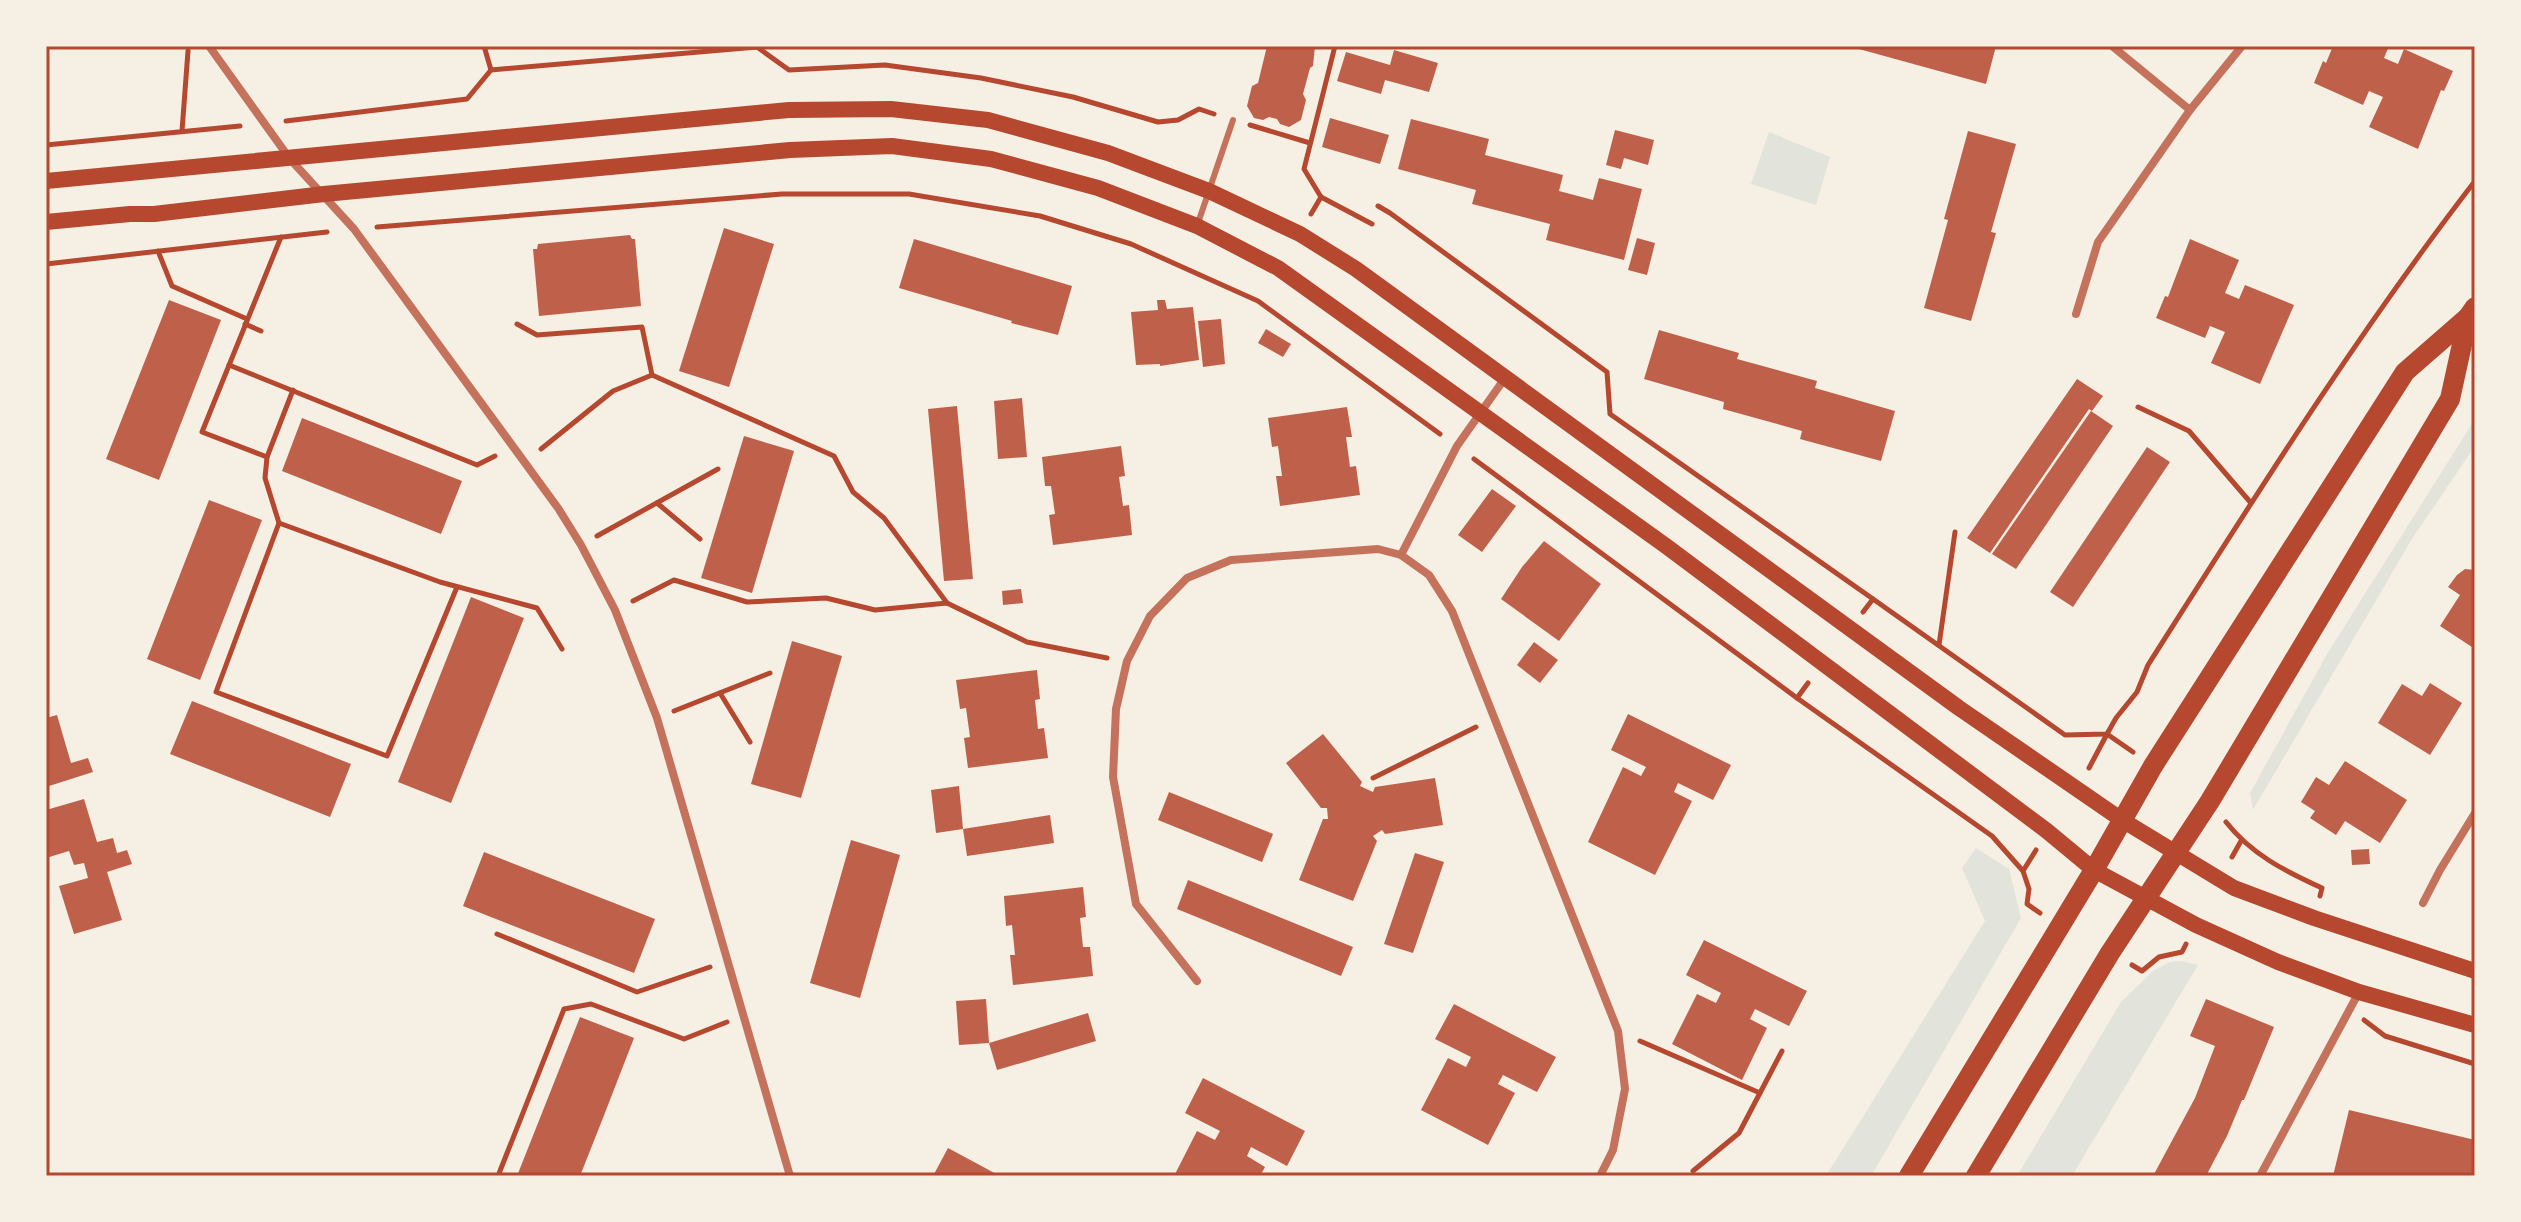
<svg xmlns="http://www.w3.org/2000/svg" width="2521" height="1222" font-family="'Nunito Sans',sans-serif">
<rect width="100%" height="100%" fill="#f6efe4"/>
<!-- green -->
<g fill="#e2e4dc">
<polygon points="1769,132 1830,157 1816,205 1751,184"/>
<polygon points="2475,419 2475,446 2412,539 2253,810 2250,793 2327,654"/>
<polygon points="1976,848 2009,869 2021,918 1871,1176 1826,1176 1985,921 1962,868"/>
<polygon points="2181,961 2198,965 2072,1176 2017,1176 2121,1002 2154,970 2170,962"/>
</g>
<!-- building -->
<g fill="#bf614a">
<polygon points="1267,46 1315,46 1313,66 1310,68 1303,94 1306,100 1301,120 1289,127 1280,124 1277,119 1269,117 1263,120 1254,118 1247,106 1252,86 1258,83"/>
<polygon points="1848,46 1996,46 1986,84"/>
<polygon points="2333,46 2389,46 2384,58 2398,64 2404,49 2453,71 2444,91 2441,90 2418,149 2369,127 2383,97 2369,91 2363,105 2314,83 2323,61 2326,63"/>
<polygon points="1394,50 1438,63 1429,92 1385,80 1381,94 1337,81 1346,52 1390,65"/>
<polygon points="1330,118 1389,135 1380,164 1322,147"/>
<polygon points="1411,119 1489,139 1485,155 1563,175 1559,191 1593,200 1599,178 1642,189 1624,260 1546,240 1550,224 1472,204 1476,190 1398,169"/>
<polygon points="1615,130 1654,140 1648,165 1624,158 1621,169 1606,165"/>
<polygon points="1968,131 2016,144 1991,232 1996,233 1971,321 1924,308 1948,220 1944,219"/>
<polygon points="724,228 774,244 729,387 679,371"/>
<polygon points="630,235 632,239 635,239 641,306 539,316 533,249 537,249 538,244"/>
<polygon points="1637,238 1655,243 1647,275 1628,270"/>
<polygon points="914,239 1072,286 1058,335 1011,323 1012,321 899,288"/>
<polygon points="2190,239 2239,260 2225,293 2239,299 2245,285 2294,305 2260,384 2211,363 2225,332 2210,326 2205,338 2156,318 2165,296 2168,297"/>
<polygon points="169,300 221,320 159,480 106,459"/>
<polygon points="1157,300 1165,300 1167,309 1193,307 1199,360 1160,366 1160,364 1136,365 1131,312 1158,310"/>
<polygon points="1221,319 1225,364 1203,367 1198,321"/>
<polygon points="1266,329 1291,344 1283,357 1258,343"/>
<polygon points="1659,330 1739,353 1737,359 1817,381 1815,388 1895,411 1881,461 1800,439 1802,431 1723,409 1724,402 1644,379"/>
<polygon points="2077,379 2103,396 2092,411 2089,409 1990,553 1967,538"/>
<polygon points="1022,398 1027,457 998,459 994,401"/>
<polygon points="957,406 973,579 944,581 928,409"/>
<polygon points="1347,407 1352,437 1346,437 1350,467 1356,466 1360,495 1280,506 1276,476 1282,476 1278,446 1272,447 1268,418"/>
<polygon points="2091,411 2113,426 2016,569 1992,554"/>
<polygon points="302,418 462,481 441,534 282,471"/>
<polygon points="744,436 794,451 752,593 701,578"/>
<polygon points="1121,446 1125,476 1119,477 1123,506 1129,505 1132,535 1053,545 1049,515 1055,514 1051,486 1045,486 1042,457"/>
<polygon points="2147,447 2170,462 2073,607 2050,592"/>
<polygon points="1492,489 1516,506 1482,552 1458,535"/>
<polygon points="209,500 262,520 200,680 147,659"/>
<polygon points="1544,541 1601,584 1559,641 1501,599 1522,567"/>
<polygon points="2465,569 2475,570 2475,649 2440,626 2460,595 2448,587 2457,575"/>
<polygon points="1021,589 1023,603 1003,605 1002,591"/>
<polygon points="471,597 524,618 451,803 398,782"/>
<polygon points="792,641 842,656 801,798 751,784"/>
<polygon points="1534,642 1558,660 1540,683 1517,665"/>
<polygon points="1037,670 1040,699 1035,700 1038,729 1044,728 1048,758 968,768 964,738 970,737 966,708 960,709 956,680"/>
<polygon points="2430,683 2462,703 2430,755 2378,723 2402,684 2422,696"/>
<polygon points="192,701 351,764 330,817 170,754"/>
<polygon points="1628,714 1731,765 1713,800 1678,783 1674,792 1692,801 1655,875 1588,842 1623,767 1641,776 1646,767 1611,750"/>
<polygon points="57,715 71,763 88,758 93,772 49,786 46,776 46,718"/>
<polygon points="1323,734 1362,782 1360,786 1373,792 1375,787 1435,778 1443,825 1385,834 1382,830 1373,836 1377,841 1353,901 1299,880 1323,819 1328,819 1327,808 1321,808 1286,763"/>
<polygon points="2345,761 2407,800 2380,843 2345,821 2336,835 2310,818 2315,811 2301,802 2316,777 2329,785"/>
<polygon points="959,786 963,829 936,833 931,790"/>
<polygon points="1169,792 1273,834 1262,862 1158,820"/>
<polygon points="84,799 97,842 113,838 117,853 127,850 132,864 107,872 122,920 74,934 59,886 88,878 84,863 74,865 69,851 46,858 46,810"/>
<polygon points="1050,815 1054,843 967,856 963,829"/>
<polygon points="851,840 900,855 860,998 810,983"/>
<polygon points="2369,849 2370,864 2352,865 2351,850"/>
<polygon points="484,852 655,919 634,973 463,906"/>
<polygon points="1415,853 1444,862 1413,953 1384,944"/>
<polygon points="1188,880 1353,947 1341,976 1177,909"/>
<polygon points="1083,887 1086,917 1080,918 1083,947 1090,947 1093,976 1013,985 1010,955 1015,955 1012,925 1006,926 1004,896"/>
<polygon points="1704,940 1807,991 1789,1026 1755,1009 1750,1019 1767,1028 1742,1080 1672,1044 1697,994 1716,1003 1721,993 1686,975"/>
<polygon points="986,999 989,1043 959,1045 956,1001"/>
<polygon points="2206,999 2274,1027 2244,1100 2242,1100 2227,1136 2206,1176 2153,1176 2195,1098 2215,1046 2190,1036"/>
<polygon points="1454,1004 1556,1057 1537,1092 1503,1075 1498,1084 1515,1093 1488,1145 1421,1110 1448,1058 1466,1067 1471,1057 1435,1039"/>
<polygon points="1088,1013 1096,1041 997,1070 989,1043"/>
<polygon points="580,1017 634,1038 601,1123 580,1176 517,1176"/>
<polygon points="1203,1078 1305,1131 1287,1166 1251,1147 1247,1156 1265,1167 1260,1176 1174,1176 1197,1131 1215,1140 1220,1131 1185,1113"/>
<polygon points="2349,1110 2475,1140 2475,1176 2333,1176"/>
<polygon points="948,1148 1000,1176 933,1176"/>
</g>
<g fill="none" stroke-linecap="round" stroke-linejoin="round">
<!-- path -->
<g stroke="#b5482f" stroke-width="5">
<polyline points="484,46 491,70"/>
<polyline points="1335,46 1304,169 1321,197 1372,224"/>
<polyline points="286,121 467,99 491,70 757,47 789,70 885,65 981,78 1073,97 1158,122 1178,120 1199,109 1214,114"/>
<polyline points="1250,125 1310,143"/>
<polyline points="182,131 188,51"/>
<polyline points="46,145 240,126"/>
<polyline points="1378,206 1390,213 1607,372 1610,414 1873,599"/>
<polyline points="1311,214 1321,197"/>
<polyline points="377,227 782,194 909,194 1040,216 1131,244 1258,301 1440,434"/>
<polyline points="158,251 172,286 247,319"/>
<polyline points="46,264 327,232"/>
<polyline points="245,324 261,331"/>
<polyline points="517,324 537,335 642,327 652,375 613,391 541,449"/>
<polyline points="229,365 477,465 495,456"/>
<polyline points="652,375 834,456 853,492 884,518 947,603"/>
<polyline points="293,390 267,457 265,478 279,523 440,582 537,608 562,649"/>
<polyline points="2138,407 2189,431 2251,503"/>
<polyline points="267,457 202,432 281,237"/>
<polyline points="1474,459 1797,698"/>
<polyline points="657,503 700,539"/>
<polyline points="279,523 216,692 387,756 457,587"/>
<polyline points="597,536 718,469"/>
<polyline points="633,601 674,580 747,602 826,598 875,610 947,603 1027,642 1107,658"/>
<path d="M1863,612l10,-13 192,136 42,-1 9,-16 21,-26 11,-27c105,-165 208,-330 327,-484"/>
<polyline points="1939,645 1955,532"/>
<polyline points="1808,683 1797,698 1992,836 2023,871"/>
<polyline points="720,693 750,742"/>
<polyline points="674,711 770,673"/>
<polyline points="2089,768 2107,734 2133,752"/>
<polyline points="1373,778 1476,727"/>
<path d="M2226,822c26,33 59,49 96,66l-2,8"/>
<polyline points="2036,850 2023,871 2029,889 2027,904 2040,913"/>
<polyline points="2232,857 2241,841"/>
<polyline points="497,934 637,992 710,967"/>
<polyline points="2132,965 2142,971 2159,957 2182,952 2186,944"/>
<polyline points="2364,1020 2385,1036 2475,1064"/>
<polyline points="1640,1041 1760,1093"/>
<polyline points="1693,1171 1739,1133 1782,1051"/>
<polyline points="498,1176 564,1009 591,1004 684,1039 727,1022"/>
</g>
<!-- service -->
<polyline stroke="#c5725c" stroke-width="6" points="1198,223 1233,120"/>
<!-- minor -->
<g stroke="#c5725c" stroke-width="8">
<polyline points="209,46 290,159 354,229 558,508 581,545 615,610 657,718 790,1176"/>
<polyline points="2112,46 2190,110"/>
<polyline points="2076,314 2098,242 2190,110 2242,46"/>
<polyline points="1505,378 1457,446 1401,555 1429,575 1452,611 1618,1031 1625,1089 1613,1150 1600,1176"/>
<polyline points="2423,903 2440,870 2475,813"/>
<polyline points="1197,981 1136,904 1113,777 1116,709 1127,661 1150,616 1187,578 1231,560 1378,549 1401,555"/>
<polyline points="2260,1176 2359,992"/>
</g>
<!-- secondary -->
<g stroke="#b5482f" stroke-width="16">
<polyline points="46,181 789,110 891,109 988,120 1108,153 1209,191 1300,234 1356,269 1959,708 2122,820 2234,888 2314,918 2475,971"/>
<polyline points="46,222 130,214 154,214 324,194 790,150 892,146 991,159 1098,188 1197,226 1278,268 1666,546 2047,831 2094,870 2196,925 2278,962 2359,992 2475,1025"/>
</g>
<!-- primary -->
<g stroke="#b5482f" stroke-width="20">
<polyline points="1909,1176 2094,870 2153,766 2405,372 2468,317 2475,307"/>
<polyline points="1976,1176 2110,953 2210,801 2450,399 2468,317"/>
</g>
</g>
<!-- border -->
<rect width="2521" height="1222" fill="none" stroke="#f6efe4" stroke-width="96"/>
<rect x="48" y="48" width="2425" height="1126" fill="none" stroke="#b5482f" stroke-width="3"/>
</svg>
